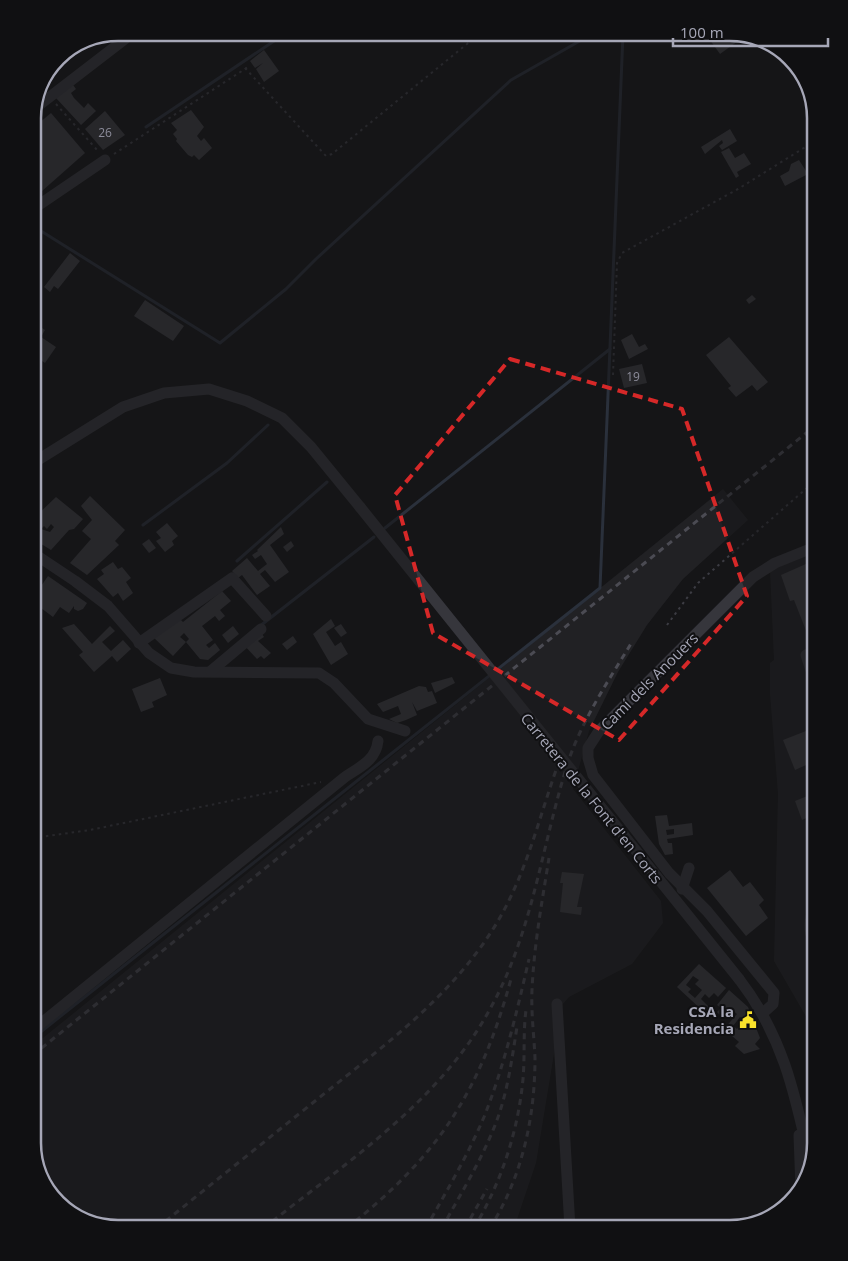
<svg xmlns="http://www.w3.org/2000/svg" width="848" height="1261" font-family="'Open Sans',sans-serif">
<rect width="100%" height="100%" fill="#151517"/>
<!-- built -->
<g fill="#212124">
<polygon points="723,489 748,520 683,579 647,625 618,672 589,731 573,789 661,901 663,923 632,964 569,997 562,1005 536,1163 514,1228 113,1228 71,1214 44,1186 33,1143 33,1046"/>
<polygon points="815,553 815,1032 774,961 778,794 770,694 770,663 774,660 770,570"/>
</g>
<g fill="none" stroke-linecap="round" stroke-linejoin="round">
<!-- stream -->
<g stroke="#2a303b" stroke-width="3">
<polyline points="146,127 280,37"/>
<polyline points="33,226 220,343 286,289 316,259 511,80 592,34"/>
<polyline points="143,525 227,463 268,425"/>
<polyline points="385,528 610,349"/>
<polyline points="237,561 327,482"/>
<polyline points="260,626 374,537"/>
<polyline points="33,1038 600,588 623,34"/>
</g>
</g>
<!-- building -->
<g fill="#3c3c41" fill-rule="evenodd">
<polygon points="705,33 735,33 745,36 720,54"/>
<polygon points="264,50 279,71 264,82 256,69 263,63 255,68 250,61"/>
<polygon points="73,85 76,89 71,93 74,98 84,108 88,103 96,111 81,125 56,98"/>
<polygon points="191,110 204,127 197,136 201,141 204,138 212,148 199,160 194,155 192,157 188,155 176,141 177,139 173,134 177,130 171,123"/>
<polygon points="105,111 125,135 103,150 85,129"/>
<polygon points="51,113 85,153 33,199 33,128"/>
<polygon points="730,129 737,141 722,150 719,146 723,143 722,140 705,154 701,147"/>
<polygon points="729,148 735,158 744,153 751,164 737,172 739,176 736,178 721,152"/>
<polygon points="799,160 808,174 785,186 780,176 789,171 791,164"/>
<polygon points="70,253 80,261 58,289 54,286 50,292 44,287"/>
<polygon points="752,295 756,299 749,304 746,300"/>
<polygon points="145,300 184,326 173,341 134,316"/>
<polygon points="33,322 45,330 41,337 56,347 45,363 33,355"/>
<polygon points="632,334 639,347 645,344 648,349 629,359 621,340"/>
<polygon points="729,337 768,382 757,391 752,385 736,397 728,388 731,386 706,355"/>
<polygon points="642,364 647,383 624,388 619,369"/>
<polygon points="90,496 125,530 115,541 119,545 87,575 70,563 91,539 82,531 92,520 81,506"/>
<path d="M56,497l27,22 -9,10 -5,1 -18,20 -18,-11v-20zM51,524l3,3 -4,5 -9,-3 3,-3 3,3z"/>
<polygon points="167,523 178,536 172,541 174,545 165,552 156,541 161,538 156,532"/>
<polygon points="281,527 284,534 270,545 289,572 275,582 265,570 260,574 270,586 257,595 242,575 238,578 232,571 247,558 258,571 267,564 261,555 255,559 252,555 258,551 257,550"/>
<polygon points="149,539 156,548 149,553 142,544"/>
<polygon points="291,541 294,546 287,552 283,547"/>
<polygon points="815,560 815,630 807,633 794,600 790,601 781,575"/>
<polygon points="113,562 118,569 122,567 131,578 126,582 133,593 123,601 118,593 113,597 97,579 104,574 101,570"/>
<polygon points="48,576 87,603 83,609 78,611 74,609 74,606 69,613 60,607 53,617 41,608 38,613 33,609 33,598"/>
<polygon points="222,591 231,601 220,610 225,616 219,621 215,616 202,626 213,640 206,645 209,648 215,643 220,650 208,660 200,659 186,642 189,639 184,633 180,637 186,642 173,656 152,636 180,619 183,622"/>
<polygon points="331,619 335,626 326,632 335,646 341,642 348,654 331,665 313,634"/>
<polygon points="74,624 92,644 110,626 115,631 102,642 111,651 123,640 131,649 117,662 112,656 94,672 79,655 83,652 62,628"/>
<polygon points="341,624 347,633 341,637 334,628"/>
<polygon points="233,626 239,634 228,643 222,635"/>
<polygon points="260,631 264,637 258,641 271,653 264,659 261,656 257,659 243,644"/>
<polygon points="293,636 297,642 287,650 282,644"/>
<polygon points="452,677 455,683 435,693 431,683"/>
<polygon points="160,678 167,695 152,702 154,707 141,712 132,689"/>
<polygon points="419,686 426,687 428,692 432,691 437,703 417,711 412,702 417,715 406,720 397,723 389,719 401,714 398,706 383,712 377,704"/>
<polygon points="806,731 815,753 815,761 795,770 783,740"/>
<polygon points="815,793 815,814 802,820 795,801"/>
<path d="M667,815l2,11 23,-3 1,12 -26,4 1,4h4l1,11 -8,1 -6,-11 -4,-28zM674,829v5l-7,1 -1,-5z"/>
<polygon points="730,870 743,887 750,882 764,900 759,905 768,918 746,936 707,888"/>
<polygon points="562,872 584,874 577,907 582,907 581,915 560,912 563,883 560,883"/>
<path d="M699,964l27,24 -8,9 -4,-4 -5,5 -4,-4 -4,5 8,8 -5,5 -27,-25zM693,976l6,4 -4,4 7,6 -7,8 -7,-6 3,-3 -5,-4z"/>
<path d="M729,990l19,17 12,31 -5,6 5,5 -16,5 -9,-8 4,-4 -15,-13 13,-15 -6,-5 -8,9 -6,-6 4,-4 -4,-3zM740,1017l4,3 -7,9 -4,-3z"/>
</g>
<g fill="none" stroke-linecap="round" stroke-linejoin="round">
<!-- path -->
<g stroke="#3c3c43" stroke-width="2" stroke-dasharray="2.5 4" stroke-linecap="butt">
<polyline points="245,68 326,156 332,154 478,35"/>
<polyline points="56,104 98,151"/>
<polyline points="114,154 248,67"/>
<polyline points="613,375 617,263 622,253 738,189 815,141"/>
<polyline points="667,625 698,583 815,481"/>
<polyline points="33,838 90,830 321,782"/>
</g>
<!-- minor -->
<g stroke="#36363c" stroke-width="11">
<polyline points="34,109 125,39"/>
<polyline points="33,209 105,160"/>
<polyline points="33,463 123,407 164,393 209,389 247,401 282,418 311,447 360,507"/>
<polyline points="33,553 75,581 108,606 149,653 171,668 194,672 319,673 334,683 368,719 405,731"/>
<polyline points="139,643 232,578 266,616"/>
<polyline points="211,671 261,629"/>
<polyline points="815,682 806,655 815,651"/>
<polyline points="682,889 689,868"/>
<path d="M815,945c-7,-14 -6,-26 0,-40"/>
<path d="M739,979c44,57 56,115 71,183"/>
<polyline points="557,1004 570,1228"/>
<polyline points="763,1013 773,1004 774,993 707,911 669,873 593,775 588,758 588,748 599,731 753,577 775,563 815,547"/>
<path d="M33,1030l312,-253c15,-10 31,-17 33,-36"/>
<polyline points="799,1135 801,1189"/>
</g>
<!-- rail -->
<g stroke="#4b4b53" stroke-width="3" stroke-dasharray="6 5" stroke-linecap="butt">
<polyline points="33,1055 815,426"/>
<path d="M157,1228c56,-45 112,-90 168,-135 64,-51 130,-100 173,-172 28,-48 40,-99 58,-151"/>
<path d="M264,1228c81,-65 175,-125 226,-219 41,-73 51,-157 75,-237 13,-46 42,-89 67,-130"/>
<path d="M347,1228c92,-73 133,-136 164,-249"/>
<path d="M426,1228c20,-36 42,-73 58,-111 20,-50 33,-106 45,-158"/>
<path d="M442,1228c19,-35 41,-70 55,-108 11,-30 15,-62 20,-93"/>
<polyline points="465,1228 487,1189"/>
<path d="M474,1228c27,-45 44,-96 49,-149 2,-23 0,-46 3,-69"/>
<path d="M490,1228c32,-51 45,-110 45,-170 -1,-23 -4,-45 -3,-68 2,-45 10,-88 17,-132"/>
</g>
<!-- minor-bridge -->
<polyline stroke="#36363c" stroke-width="11" points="360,507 739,979"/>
</g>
<!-- marked area -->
<path d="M0 0H848V1261H0ZM510,359l172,50 65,187 -128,144 -186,-107 -38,-138z" fill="#151517" fill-opacity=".55" fill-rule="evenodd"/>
<path fill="none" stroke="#d62828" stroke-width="4" stroke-dasharray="10 6" stroke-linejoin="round" d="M510,359l172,50 65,187 -128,144 -186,-107 -38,-138z"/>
<!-- icons -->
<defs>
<g id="civic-bare" transform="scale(1.35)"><path d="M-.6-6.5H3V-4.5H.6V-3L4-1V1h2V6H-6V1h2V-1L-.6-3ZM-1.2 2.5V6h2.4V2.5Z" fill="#f9e22b" stroke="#101012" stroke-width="2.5" paint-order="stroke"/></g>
</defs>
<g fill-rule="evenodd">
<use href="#civic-bare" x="748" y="1020"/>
</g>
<g text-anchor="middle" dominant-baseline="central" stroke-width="4" stroke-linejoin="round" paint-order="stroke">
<!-- number labels -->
<g font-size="12" fill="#8c8c9a">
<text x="105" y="132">26</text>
<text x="633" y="376">19</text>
</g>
<!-- street labels -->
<g font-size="15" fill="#a6a7b7" stroke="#101012">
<text transform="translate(649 681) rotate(-45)">Camí dels Anouers</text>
<text transform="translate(592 798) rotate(51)">Carretera de la Font d'en Corts</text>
</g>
<!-- poi labels -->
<g font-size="15" font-weight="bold" fill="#a6a7b7" stroke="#101012" text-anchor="end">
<text x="734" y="1011">CSA la<tspan x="734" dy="17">Residencia</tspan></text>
</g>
</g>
<!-- crop -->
<path d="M0 0H848V1261H0ZM118 41H730A77 77 0 0 1 807 118V1143A77 77 0 0 1 730 1220H118A77 77 0 0 1 41 1143V118A77 77 0 0 1 118 41Z" fill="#101012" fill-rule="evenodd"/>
<path fill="none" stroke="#a6a7b7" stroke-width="2.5" d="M118 41H730A77 77 0 0 1 807 118V1143A77 77 0 0 1 730 1220H118A77 77 0 0 1 41 1143V118A77 77 0 0 1 118 41Z"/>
<!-- scale -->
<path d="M673 38v8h155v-8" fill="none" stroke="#a6a7b7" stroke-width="2.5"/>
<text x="680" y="38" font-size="15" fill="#a6a7b7" stroke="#101012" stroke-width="4" paint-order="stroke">100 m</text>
</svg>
